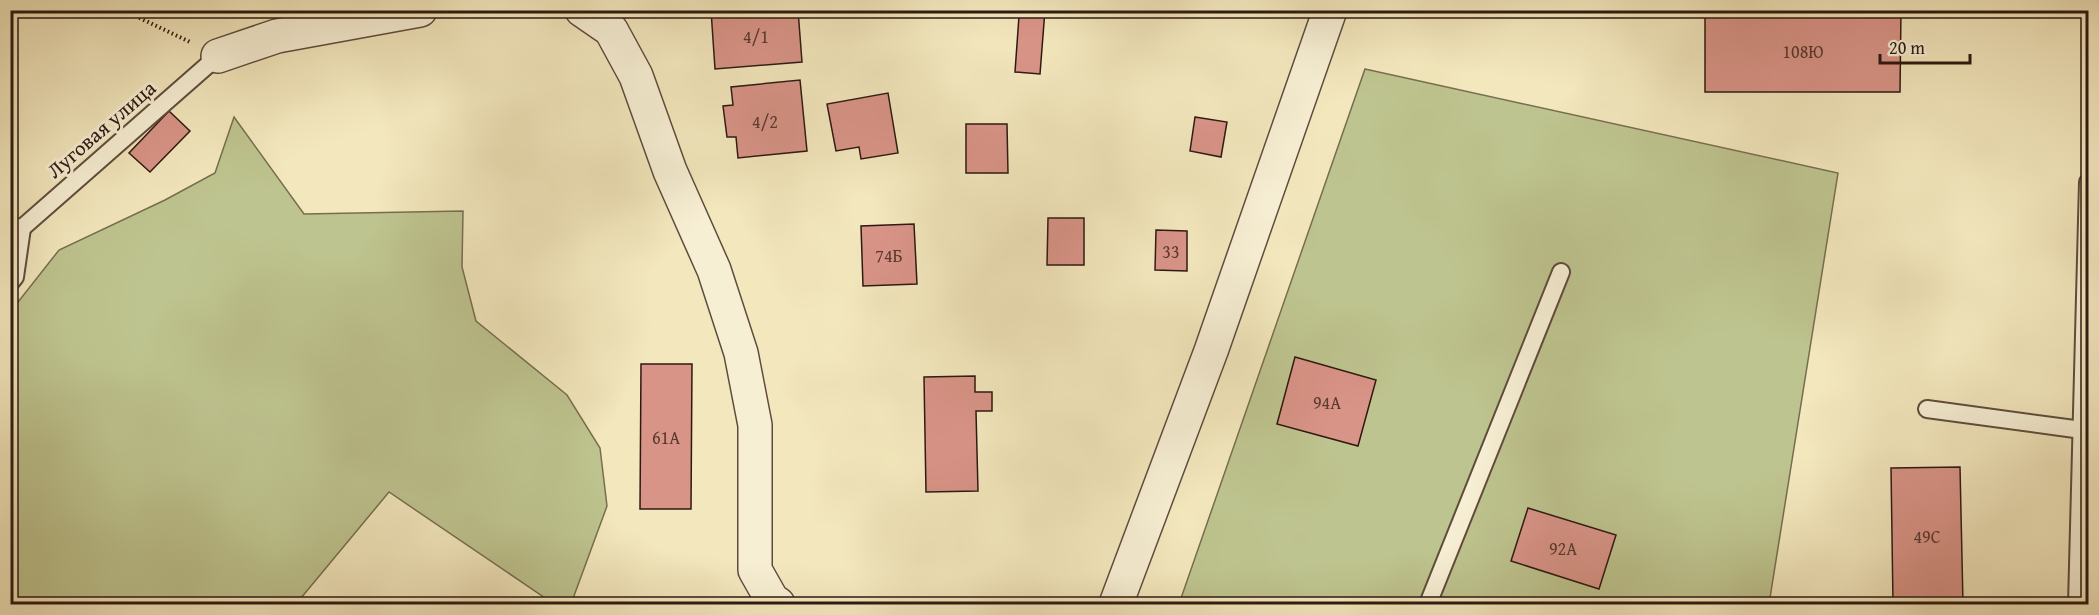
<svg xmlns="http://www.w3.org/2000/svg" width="2099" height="615" font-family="'Gentium Book Plus',serif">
<rect width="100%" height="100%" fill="#f3e7bd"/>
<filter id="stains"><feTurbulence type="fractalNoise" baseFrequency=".00333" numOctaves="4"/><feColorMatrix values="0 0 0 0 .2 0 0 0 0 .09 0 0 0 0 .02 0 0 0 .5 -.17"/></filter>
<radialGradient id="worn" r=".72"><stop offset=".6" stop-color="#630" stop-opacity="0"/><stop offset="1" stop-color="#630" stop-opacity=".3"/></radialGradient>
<!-- green -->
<g fill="#bec48f" stroke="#766e50" stroke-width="1.5">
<polygon points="1365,69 1838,173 1769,604 1179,604"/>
<polygon points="234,117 304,214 463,211 462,267 476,321 567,395 600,448 607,506 571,604 554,604 389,492 296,604 11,604 11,311 59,250 165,200 215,173"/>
</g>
<!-- building -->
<g fill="#d99488" stroke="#2e1911" stroke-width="1.5">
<polygon points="711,10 798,10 802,62 715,69"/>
<polygon points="1004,10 1045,10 1040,74 1015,72 1019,16 1003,15"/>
<polygon points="1705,10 1901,10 1900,92 1705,92"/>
<polygon points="800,80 807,151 738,158 736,137 727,137 723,106 733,105 731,87"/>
<polygon points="888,93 898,153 861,159 859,147 836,151 827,104"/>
<polygon points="10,96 14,97 10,116"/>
<polygon points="169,111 190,131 150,172 129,153"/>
<polygon points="1195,117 1227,122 1221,157 1190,151"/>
<polygon points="966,124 1007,124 1008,173 966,173"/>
<polygon points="1048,218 1084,218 1084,265 1047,265"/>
<polygon points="914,224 917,284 863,286 861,226"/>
<polygon points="1156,230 1187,231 1187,271 1155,270"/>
<polygon points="1295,357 1376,380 1358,446 1277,424"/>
<polygon points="641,364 692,364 691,509 640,509"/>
<polygon points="975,376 975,392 992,392 992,411 976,411 978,491 926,492 924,377"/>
<polygon points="1960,467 1963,604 1893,604 1891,468"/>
<polygon points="1528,508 1616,535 1599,589 1511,561"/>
</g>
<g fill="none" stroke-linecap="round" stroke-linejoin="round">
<!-- service casing -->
<g stroke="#5f4c3c" stroke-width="20">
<g id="service">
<polyline points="10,226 22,228 218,56"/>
<polyline points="10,283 15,277 22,228"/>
<polyline points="1927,409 2082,430"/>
<polyline points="1428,604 1561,272"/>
<polyline points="2077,604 2088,182"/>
</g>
</g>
<!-- minor casing -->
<g stroke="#5f4c3c" stroke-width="36">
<g id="minor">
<polyline points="582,10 611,30 636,76 670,171 714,270 741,353 755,425 755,570 772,600 778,604"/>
<polyline points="218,56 277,36 420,10"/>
</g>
</g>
<!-- tertiary casing -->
<g stroke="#5f4c3c" stroke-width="36">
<polyline id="tertiary" points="1116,604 1211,351 1330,10"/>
</g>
<!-- path -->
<polyline stroke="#2e1911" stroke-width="4" stroke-dasharray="1.5 3" stroke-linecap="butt" points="123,10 190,42"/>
<!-- service -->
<use href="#service" stroke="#f7efd4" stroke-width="16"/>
<!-- minor -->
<use href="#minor" stroke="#f7efd4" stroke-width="33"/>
<!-- tertiary -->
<use href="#tertiary" stroke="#f7efd4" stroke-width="33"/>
</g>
<g text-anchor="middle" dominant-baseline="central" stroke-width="6" stroke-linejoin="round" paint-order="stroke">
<!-- number labels -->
<g font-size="18" fill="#59382f">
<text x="756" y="36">4/1</text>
<text x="1803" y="51">108Ю</text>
<text x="765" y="121">4/2</text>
<text x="1171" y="251">33</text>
<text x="889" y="255">74Б</text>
<text x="1327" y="402">94А</text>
<text x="666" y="437">61А</text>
<text x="1927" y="536">49С</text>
<text x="1563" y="548">92А</text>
</g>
<!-- street labels -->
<g font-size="21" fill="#2e1911" stroke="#f7efd4">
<text transform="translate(101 129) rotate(-41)">Луговая улица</text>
</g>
</g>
<!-- margin -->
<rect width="2099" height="615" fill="none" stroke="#f3e7bd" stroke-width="36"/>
<rect x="12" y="12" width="2075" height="591" fill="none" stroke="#2e1911" stroke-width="3"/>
<rect x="18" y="18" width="2063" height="579" fill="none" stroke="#2e1911" stroke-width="1.5"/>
<!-- scale -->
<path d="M1880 54v9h90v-9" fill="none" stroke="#2e1911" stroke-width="3"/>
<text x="1889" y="54" font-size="18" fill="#2e1911" stroke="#f7efd4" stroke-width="4.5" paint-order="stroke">20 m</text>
<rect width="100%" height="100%" filter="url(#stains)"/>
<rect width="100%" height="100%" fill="url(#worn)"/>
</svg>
